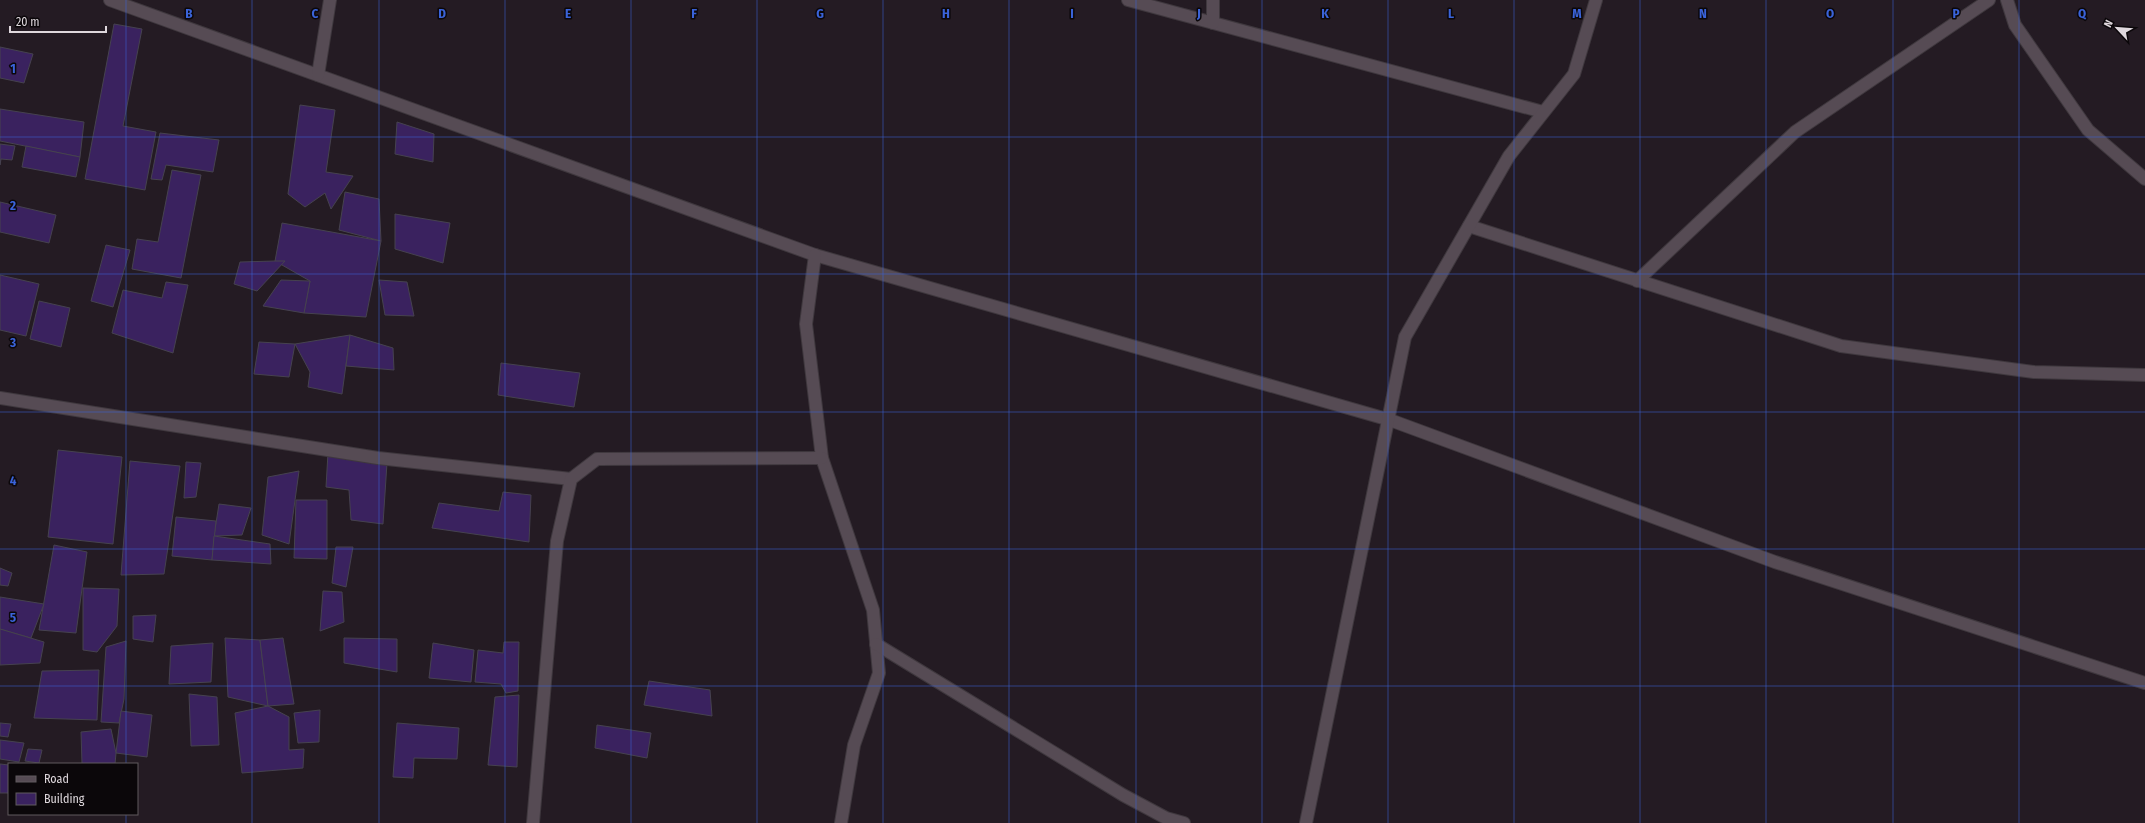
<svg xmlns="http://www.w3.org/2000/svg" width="2145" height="823" font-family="'Fira Sans Condensed',sans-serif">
<rect width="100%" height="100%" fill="#241b23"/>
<!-- building -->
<g fill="#3a225f" stroke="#46424f">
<polygon points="114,24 142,29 123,126 156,132 145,190 85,179"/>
<polygon points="0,47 33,54 24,83 0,78"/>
<polygon points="300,105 335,110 326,172 353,176 331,209 325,193 305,207 288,194"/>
<polygon points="0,109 84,122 80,157 0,141"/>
<polygon points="397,122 434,134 433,162 395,154"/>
<polygon points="160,133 219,140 213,172 166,165 162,180 151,179"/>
<polygon points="0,144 15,146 12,160 1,159 0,165"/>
<polygon points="26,146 80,157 76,177 22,167"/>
<polygon points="172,170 201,175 181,278 132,269 137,239 158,242"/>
<polygon points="345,192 379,199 381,241 339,230"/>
<polygon points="0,202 56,215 49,243 0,232"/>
<polygon points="395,214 450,223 443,263 395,249"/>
<polygon points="282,223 381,241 366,317 304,313 310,281 275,261"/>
<polygon points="106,245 130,250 113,307 91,301"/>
<polygon points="275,261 285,261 257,291 234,284 240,262"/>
<polygon points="0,275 39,284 26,336 0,330"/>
<polygon points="281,280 310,281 304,313 263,306"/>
<polygon points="379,280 407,282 414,316 385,315"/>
<polygon points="166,282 188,285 173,353 112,333 123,290 162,298"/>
<polygon points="39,301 70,308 61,347 30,339"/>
<polygon points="350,335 342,394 308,387 310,372 295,344"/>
<polygon points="350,335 393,348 394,370 346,366"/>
<polygon points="259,342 295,344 289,377 254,374"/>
<polygon points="501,363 580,373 574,407 498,395"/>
<polygon points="58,450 122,457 113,544 48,537"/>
<polygon points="328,453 387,463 383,524 351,520 349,490 326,487"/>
<polygon points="130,461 180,466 164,574 121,575"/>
<polygon points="186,462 201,463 196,497 184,498"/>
<polygon points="299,471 289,544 262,535 268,477"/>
<polygon points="503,492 531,495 529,542 432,528 439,503 499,511"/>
<polygon points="296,500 327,500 327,559 294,558"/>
<polygon points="219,504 251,508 242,535 214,536"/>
<polygon points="176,517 216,521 212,560 172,556"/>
<polygon points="214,536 270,544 271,564 212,560"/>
<polygon points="54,545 87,552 76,633 39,630"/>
<polygon points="336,547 353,547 346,587 332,583"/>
<polygon points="0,568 12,573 8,586 0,585"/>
<polygon points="83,588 119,589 117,626 97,652 83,650"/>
<polygon points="323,591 342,592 344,622 320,631"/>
<polygon points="0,597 44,604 31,638 0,629"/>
<polygon points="156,615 153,642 133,639 133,616"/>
<polygon points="0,629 44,642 40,663 0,665"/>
<polygon points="225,638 260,640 268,706 228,697"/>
<polygon points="283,638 294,704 268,706 260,640"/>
<polygon points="344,638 397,639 397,672 344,663"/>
<polygon points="126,641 124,699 119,723 101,722 106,647"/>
<polygon points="504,642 519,642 518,691 506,693 501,684 475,682 478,650 503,653"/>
<polygon points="213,643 211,682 169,684 171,646"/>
<polygon points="433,643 474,650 471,682 429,678"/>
<polygon points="99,670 97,720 34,718 42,671"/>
<polygon points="649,681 710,690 712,716 644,705"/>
<polygon points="189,694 217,697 219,745 191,746"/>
<polygon points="519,695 517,767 488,765 495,697"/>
<polygon points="268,706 289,717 289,750 304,749 303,768 242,773 235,713"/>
<polygon points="320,710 319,742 298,743 294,713"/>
<polygon points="121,711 152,715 147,757 116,753"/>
<polygon points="0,723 11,724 8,737 0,736"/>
<polygon points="397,723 459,728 457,759 414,758 413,778 393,777"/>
<polygon points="597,725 651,733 647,758 595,748"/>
<polygon points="111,729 116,753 115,764 82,764 81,732"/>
<polygon points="0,740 24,743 19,762 0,759"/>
<polygon points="28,749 42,750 39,763 25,761"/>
<polygon points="0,764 9,765 9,793 0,793"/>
</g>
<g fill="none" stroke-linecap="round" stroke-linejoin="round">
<!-- minor casing -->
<g stroke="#3f383e" stroke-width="14">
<g id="minor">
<polyline points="110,0 815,255 1390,420 1775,562 2145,683"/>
<polyline points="1128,0 1543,112"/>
<polyline points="2007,0 2015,25 2088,130 2145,179"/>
<polyline points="1213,23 1213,0"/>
<polyline points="318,75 330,0"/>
<polyline points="1469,226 1841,346 2034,372 2145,375"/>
<polyline points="815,255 806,324 822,458 873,610 879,673 854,745 841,823"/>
<polyline points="1637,281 1795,132 1989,0"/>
<polyline points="0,398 378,458 571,479"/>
<polyline points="876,644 1123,795 1166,818 1184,823"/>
<polyline points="533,823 557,541 571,479 597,459 822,458"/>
<polyline points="1306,823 1405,337 1509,156 1574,74 1596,0"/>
</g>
</g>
<!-- minor -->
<use href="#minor" stroke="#564b54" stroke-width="12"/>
</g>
<!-- grid -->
<path fill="none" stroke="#3a63d9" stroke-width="1" stroke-opacity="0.55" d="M126,0v764M252,0v823M379,0v823M505,0v823M631,0v823M757,0v823M883,0v823M1009,0v823M1136,0v823M1262,0v823M1388,0v823M1514,0v823M1640,0v823M1766,0v823M1893,0v823M2019,0v823M0,137h2145M0,274h2145M0,412h2145M0,549h2145M0,686h2145M126,814v9"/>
<g font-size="13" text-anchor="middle" font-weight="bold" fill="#3a63d9" stroke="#0b070a" stroke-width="3" stroke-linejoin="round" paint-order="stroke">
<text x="189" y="18">B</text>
<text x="315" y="18">C</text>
<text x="442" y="18">D</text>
<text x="568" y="18">E</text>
<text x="694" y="18">F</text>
<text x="820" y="18">G</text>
<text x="946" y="18">H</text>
<text x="1072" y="18">I</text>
<text x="1199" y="18">J</text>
<text x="1325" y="18">K</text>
<text x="1451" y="18">L</text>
<text x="1577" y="18">M</text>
<text x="1703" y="18">N</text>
<text x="1830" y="18">O</text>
<text x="1956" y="18">P</text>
<text x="2082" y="18">Q</text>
<text x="13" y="73">1</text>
<text x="13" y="210">2</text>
<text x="13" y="347">3</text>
<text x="13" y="485">4</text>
<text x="13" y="622">5</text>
</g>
<!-- legend -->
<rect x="8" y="763" width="130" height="52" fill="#0b070a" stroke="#605b5e"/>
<rect x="16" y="776" width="20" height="6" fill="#564b54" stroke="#605b5e"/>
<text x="44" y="783" font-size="12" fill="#dfd8dd">Road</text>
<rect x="16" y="793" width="20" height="12" fill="#3a225f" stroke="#605b5e"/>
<text x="44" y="803" font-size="12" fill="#dfd8dd">Building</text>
<!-- north arrow -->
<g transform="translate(2117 28) rotate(296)" stroke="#0b070a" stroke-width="3" paint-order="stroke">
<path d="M0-3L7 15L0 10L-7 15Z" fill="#dfd8dd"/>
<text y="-6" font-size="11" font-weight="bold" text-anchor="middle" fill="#dfd8dd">N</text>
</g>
<!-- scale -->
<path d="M10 26v6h96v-6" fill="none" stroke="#dfd8dd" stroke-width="2"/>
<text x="16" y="26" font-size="12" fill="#dfd8dd" stroke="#0b070a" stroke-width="3" paint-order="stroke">20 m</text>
</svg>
